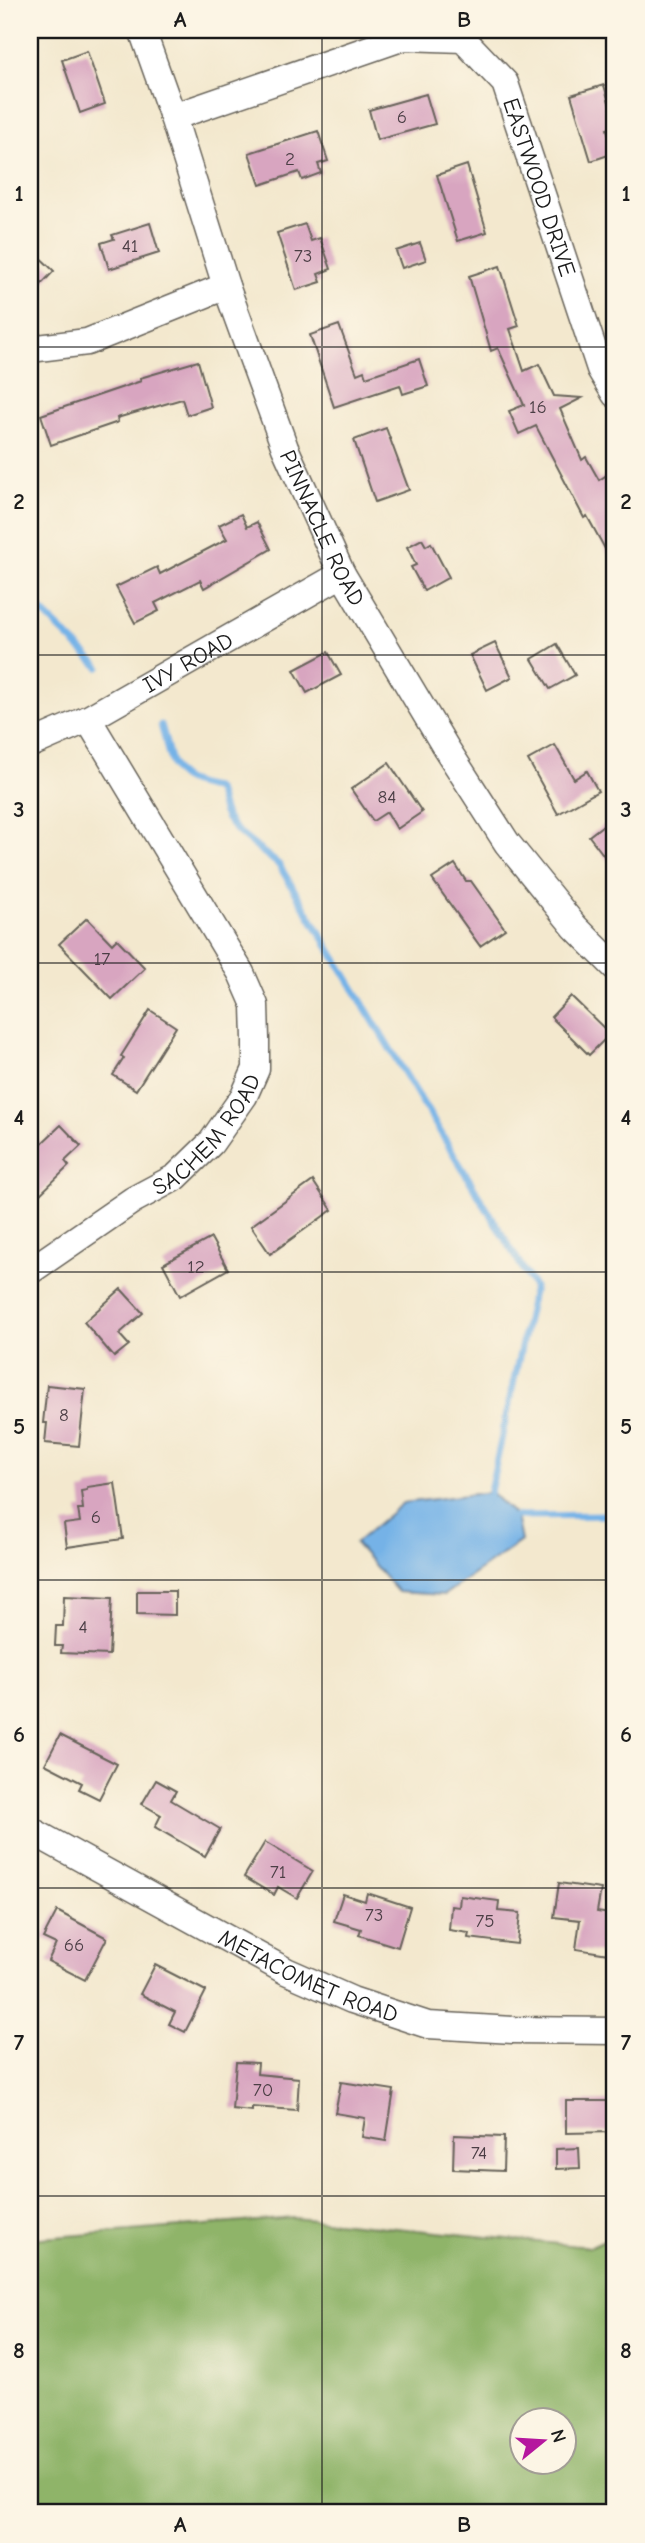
<svg xmlns="http://www.w3.org/2000/svg" width="645" height="2543" font-family="'Comic Neue',sans-serif">
<rect width="100%" height="100%" fill="#fcf5e5"/>
<filter id="ink" filterUnits="userSpaceOnUse"><feTurbulence type="fractalNoise" baseFrequency=".0143" numOctaves="2"/><feDisplacementMap in="SourceGraphic" scale="14" xChannelSelector="R" yChannelSelector="G"/><feConvolveMatrix kernelMatrix="1 2 1 2 8 2 1 2 1" color-interpolation-filters="sRGB"/></filter>
<filter id="wash" filterUnits="userSpaceOnUse"><feTurbulence type="fractalNoise" baseFrequency=".00686" numOctaves="4" result="noise"/><feDisplacementMap in="SourceGraphic" scale="28" xChannelSelector="R" yChannelSelector="G"/><feGaussianBlur stdDeviation="1.57" result="paint"/><feColorMatrix in="noise" values="0 0 0 0 0 0 0 0 0 0 0 0 0 0 0 0 0 1.4 0 .05"/><feComposite in="paint" operator="in"/></filter>
<g filter="url(#wash)">
<rect width="100%" height="100%" fill="#f3e8ce"/>
<!-- forest -->
<path fill="#8fb469" stroke="#566842" stroke-width="2" fill-rule="evenodd" d="M294,2218l295,29 26,-12v278h-585v-274zM522,2420h42v42h-42z"/>
<!-- water -->
<polygon fill="#74b2e7" stroke="#486782" stroke-width="2" points="490,1492 516,1516 521,1541 444,1595 398,1592 355,1543 403,1503"/>
<g fill="none" stroke-linecap="round" stroke-linejoin="round">
<!-- stream -->
<g stroke="#74b2e7" stroke-width="7">
<polyline points="30,600 99,667"/>
<path d="M161,725c13,42 5,56 54,63 7,10 5,21 12,31 10,16 37,33 52,46l255,422 -44,205"/>
<polyline points="516,1516 615,1515"/>
</g>
</g>
<g id="blocks">
<!-- building -->
<g fill="#d8a5c0">
<polygon points="87,51 105,104 80,113 62,60"/>
<polygon points="604,85 615,123 615,127 607,129 614,153 591,161 571,95"/>
<polygon points="426,94 435,124 377,140 369,110"/>
<polygon points="318,131 328,161 318,164 321,173 302,180 299,172 260,185 249,153"/>
<polygon points="467,165 487,232 458,241 437,175"/>
<polygon points="150,223 159,253 109,269 101,243 114,239 112,235"/>
<polygon points="305,224 311,241 320,238 331,269 318,274 321,282 296,290 277,233"/>
<polygon points="420,243 426,260 402,268 396,251"/>
<polygon points="30,248 54,271 30,296"/>
<polygon points="500,266 519,326 510,329 524,371 539,364 554,396 582,398 560,409 582,460 586,457 599,480 607,475 615,489 615,567 587,516 584,518 536,426 519,434 509,411 524,405 498,348 491,351 469,276"/>
<polygon points="339,325 357,374 364,371 366,377 419,359 428,386 403,394 400,385 334,407 310,335"/>
<polygon points="198,361 211,407 187,415 182,399 117,418 118,422 51,445 41,415 141,381 140,378"/>
<polygon points="386,428 409,490 375,502 354,440"/>
<polygon points="241,514 247,527 257,522 271,549 204,588 200,580 155,603 159,611 135,623 116,587 157,567 160,574 227,539 219,525"/>
<polygon points="422,539 426,546 431,543 449,577 424,591 411,567 416,565 407,547"/>
<polygon points="495,643 512,677 487,690 470,655"/>
<polygon points="557,644 575,675 550,689 532,659"/>
<polygon points="328,652 341,675 307,693 294,670"/>
<polygon points="555,745 574,779 587,771 598,791 558,814 528,760"/>
<polygon points="389,763 422,812 397,829 387,812 373,821 351,789"/>
<polygon points="615,816 615,870 589,836"/>
<polygon points="455,864 466,881 471,881 505,929 480,946 432,879"/>
<polygon points="87,918 112,944 117,939 145,968 112,999 59,944"/>
<polygon points="571,996 610,1034 589,1055 551,1017"/>
<polygon points="150,1010 176,1027 136,1090 113,1075 124,1058 121,1056"/>
<polygon points="61,1125 81,1146 65,1161 69,1166 30,1204 30,1131 41,1144"/>
<polygon points="313,1181 332,1210 270,1254 251,1226"/>
<polygon points="211,1238 228,1269 180,1296 163,1264"/>
<polygon points="121,1289 143,1313 119,1334 129,1345 114,1357 84,1322"/>
<polygon points="47,1385 85,1389 79,1446 45,1443 47,1423 43,1423"/>
<polygon points="115,1483 123,1539 67,1547 64,1524 80,1522 78,1509 83,1509 81,1491 87,1490 87,1487"/>
<polygon points="137,1591 175,1591 175,1615 137,1614"/>
<polygon points="64,1596 112,1598 109,1655 61,1653 62,1646 55,1646 56,1626 63,1626"/>
<polygon points="60,1735 117,1764 99,1799 79,1789 82,1783 45,1764"/>
<polygon points="156,1780 176,1791 171,1800 220,1829 205,1856 155,1827 161,1815 142,1804"/>
<polygon points="265,1842 313,1871 297,1898 278,1887 274,1895 244,1877"/>
<polygon points="559,1883 601,1889 597,1912 610,1914 609,1922 615,1924 615,1955 576,1949 580,1920 554,1917"/>
<polygon points="367,1893 410,1907 398,1947 359,1935 361,1929 334,1921 343,1894 365,1901"/>
<polygon points="460,1896 499,1901 498,1911 520,1913 517,1944 468,1938 469,1933 449,1930 451,1906 459,1907"/>
<polygon points="57,1911 107,1938 85,1980 48,1961 56,1944 43,1938"/>
<polygon points="155,1965 206,1991 185,2032 169,2024 175,2012 140,1994"/>
<polygon points="236,2062 258,2063 257,2074 299,2078 297,2110 252,2107 252,2111 232,2109"/>
<polygon points="341,2082 394,2090 386,2141 362,2137 365,2118 335,2113"/>
<polygon points="566,2101 615,2101 615,2132 566,2133"/>
<polygon points="454,2135 504,2137 503,2171 453,2169"/>
<polygon points="579,2148 580,2168 556,2169 556,2149"/>
</g>
</g>
</g>
<g filter="url(#ink)">
<use href="#blocks" fill-opacity="0" stroke="#67635a" stroke-width="2"/>
<g fill="none" stroke-linecap="round" stroke-linejoin="round">
<!-- minor casing -->
<g stroke="#67635a" stroke-width="29">
<g id="minor">
<path id="s1" d="M142,30l31,87 53,169 59,162 57,126 104,174 61,95 68,84 40,40"/>
<path id="s2" d="M173,117l231,-80 59,2 42,44 95,286 15,25"/>
<polyline points="30,349 87,342 226,286"/>
<path id="s3" d="M30,742l3,1 55,-24 254,-145"/>
<path id="s4" d="M30,1271l103,-71 43,-23 35,-34 33,-47 12,-27v-30l-1,-34 -14,-32 -153,-254"/>
<path id="s5" d="M30,1830l256,141 66,29 76,25 85,5 102,1"/>
</g>
</g>
<!-- minor -->
<use href="#minor" stroke="#fff" stroke-width="26"/>
</g>
</g>
<!-- grid -->
<path fill="none" stroke="#1c1c1c" stroke-width="2" stroke-opacity="0.55" d="M322,30v2483M30,347h585M30,655h585M30,963h585M30,1272h585M30,1580h585M30,1888h585M30,2196h585"/>
<g text-anchor="middle" dominant-baseline="central" stroke-width="5" stroke-linejoin="round" paint-order="stroke">
<!-- number labels -->
<g font-size="19" fill="#4b3e45">
<text x="402" y="117">6</text>
<text x="290" y="159">2</text>
<text x="130" y="246">41</text>
<text x="303" y="256">73</text>
<text x="538" y="407">16</text>
<text x="387" y="797">84</text>
<text x="102" y="959">17</text>
<text x="196" y="1267">12</text>
<text x="64" y="1415">8</text>
<text x="96" y="1517">6</text>
<text x="83" y="1627">4</text>
<text x="278" y="1872">71</text>
<text x="374" y="1915">73</text>
<text x="485" y="1921">75</text>
<text x="74" y="1945">66</text>
<text x="263" y="2090">70</text>
<text x="479" y="2153">74</text>
</g>
<!-- street labels -->
<g font-size="23" fill="#1c1c1c" stroke="#fcf5e5">
<text stroke="none"><textPath href="#s2" startOffset="474">EASTWOOD DRIVE</textPath></text>
<text stroke="none"><textPath href="#s1" startOffset="530">PINNACLE ROAD</textPath></text>
<text stroke="none"><textPath href="#s3" startOffset="178">IVY ROAD</textPath></text>
<text stroke="none"><textPath href="#s4" startOffset="226">SACHEM ROAD</textPath></text>
<text stroke="none"><textPath href="#s5" startOffset="315">METACOMET ROAD</textPath></text>
</g>
</g>
<!-- margin -->
<rect width="645" height="2543" fill="none" stroke="#fcf5e5" stroke-width="77"/>
<!-- north arrow -->
<g transform="translate(543 2441) rotate(72)"><circle r="33" fill="#fcf5e5" stroke="#a29e95" stroke-width="2"/>
<path d="M0-5L12 26L0 18L-12 26Z" fill="#b5179e"/>
<text y="-10" font-size="19" font-weight="bold" text-anchor="middle" fill="#1c1c1c">N</text>
</g>
<rect x="38" y="38" width="568" height="2466" fill="none" stroke="#1c1c1c" stroke-width="2.5"/>
<g font-size="23" text-anchor="middle" font-weight="bold" fill="#1c1c1c">
<text x="180" y="27">A</text>
<text x="464" y="27">B</text>
<text x="19" y="201">1</text>
<text x="626" y="201">1</text>
<text x="19" y="509">2</text>
<text x="626" y="509">2</text>
<text x="19" y="817">3</text>
<text x="626" y="817">3</text>
<text x="19" y="1125">4</text>
<text x="626" y="1125">4</text>
<text x="19" y="1434">5</text>
<text x="626" y="1434">5</text>
<text x="19" y="1742">6</text>
<text x="626" y="1742">6</text>
<text x="19" y="2050">7</text>
<text x="626" y="2050">7</text>
<text x="19" y="2358">8</text>
<text x="626" y="2358">8</text>
<text x="180" y="2532">A</text>
<text x="464" y="2532">B</text>
</g>
</svg>
